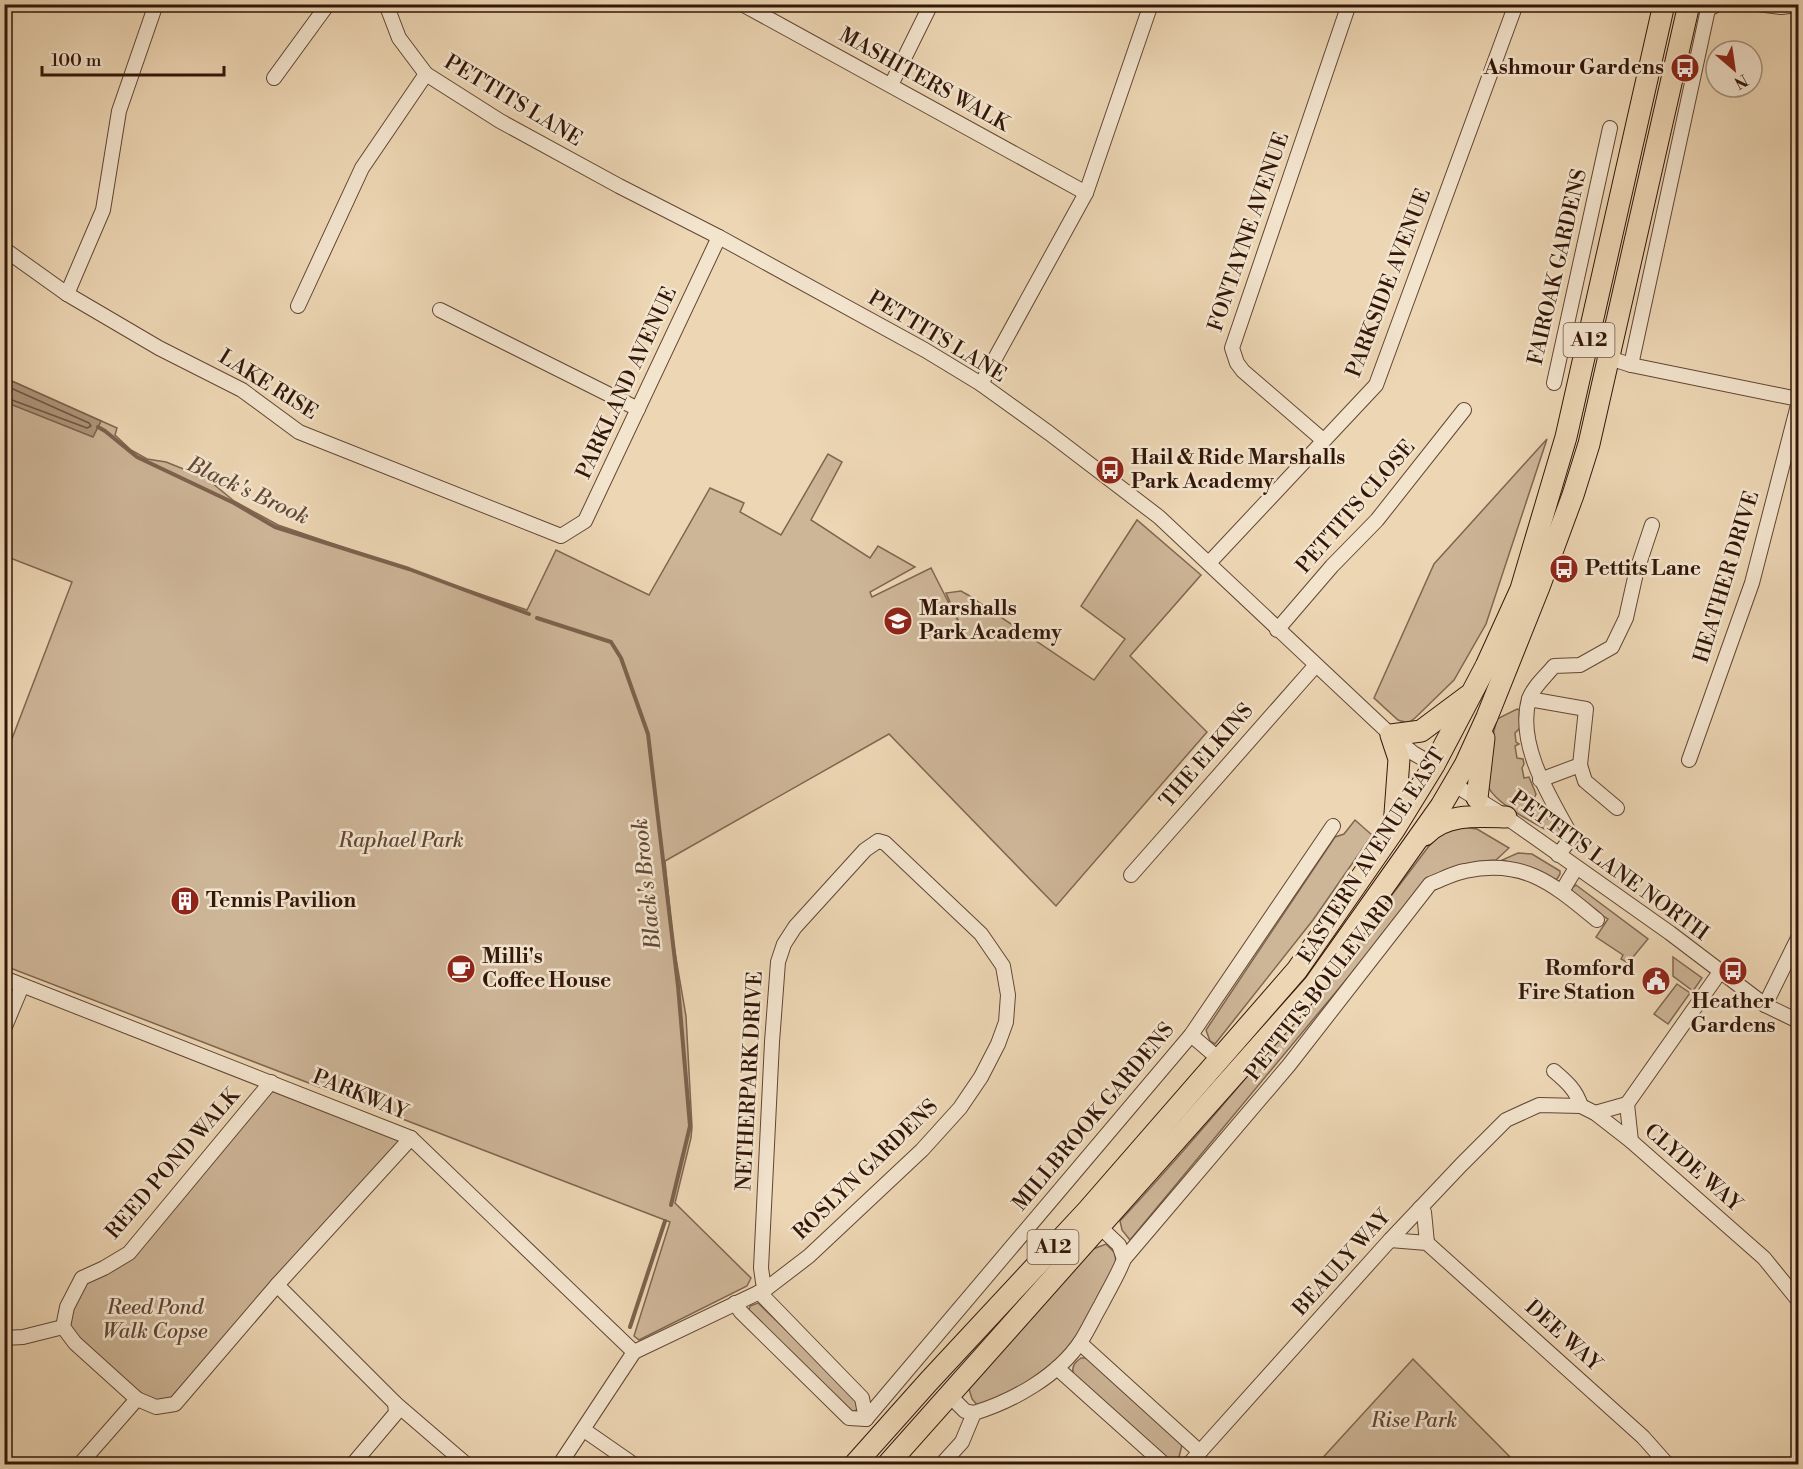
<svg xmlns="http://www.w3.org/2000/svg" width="1803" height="1469" font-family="'Libre Bodoni',serif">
<rect width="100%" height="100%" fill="#edd6b4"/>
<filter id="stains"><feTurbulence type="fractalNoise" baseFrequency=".00333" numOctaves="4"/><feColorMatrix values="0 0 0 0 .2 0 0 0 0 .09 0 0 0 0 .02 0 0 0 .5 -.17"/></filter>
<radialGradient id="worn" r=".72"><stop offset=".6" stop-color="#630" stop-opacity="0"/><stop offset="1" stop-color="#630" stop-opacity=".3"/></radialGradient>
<!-- green -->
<g fill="#cdb597" stroke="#806650" stroke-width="1.5">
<polygon points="5,378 117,428 115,435 131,450 147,459 166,462 206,478 234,501 278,525 527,610 556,550 649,595 710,488 744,503 740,512 781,535 828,454 842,462 811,520 870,558 878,546 915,567 870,592 872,597 931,568 963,631 946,593 961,591 968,595 1094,680 1125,639 1081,606 1137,520 1201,575 1130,656 1207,732 1056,906 889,734 665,861 673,941 686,1016 692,1127 691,1138 675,1203 751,1278 747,1286 639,1340 634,1336 670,1222 5,966 5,757 72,582 5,556"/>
<polygon points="1547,439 1486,624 1454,680 1415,718 1408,723 1398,720 1374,698 1434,564"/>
<path d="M1517,709l5,2 2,2 -5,16 -4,4 1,9 3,2 -4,2 2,12 6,1 1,5 -2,4 2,10 5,-1 7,17 -2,5 14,20 5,-1 7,11 -1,8c-19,-11 -71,-35 -73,-57 -3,-19 7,-42 11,-61z"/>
<polygon points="1355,820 1372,835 1313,920 1215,1044 1210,1041 1206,1030 1335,837 1344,834"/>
<path d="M1463,827l14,2 32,19 -13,12c-25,1 -47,6 -68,21l-298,359 -8,-10 -2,-9c111,-120 214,-248 312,-379l15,-11z"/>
<polygon points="1518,853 1532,854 1560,871 1560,874 1557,879 1549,880 1525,867 1502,860"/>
<polygon points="1576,885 1648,939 1628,963 1621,959 1623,955 1596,937 1608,919 1575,899 1571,893 1572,888"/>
<polygon points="1673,957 1702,978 1693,991 1673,976"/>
<polygon points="1677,984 1690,993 1668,1024 1654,1014"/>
<polygon points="271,1082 411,1138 175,1404 156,1407 63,1327 82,1278 129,1253"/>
<path d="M1106,1244l9,9 1,12c-12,22 -22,48 -37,69 -24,35 -63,56 -100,73l-7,-8 -3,-10 124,-140z"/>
<polygon points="758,1303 858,1399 857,1410 851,1412 748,1314 750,1306"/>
<path d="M1081,1358h6l91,82 4,5 -3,12 -5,3 -10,-3 -91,-83c-1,-8 1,-11 8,-16z"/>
<polygon points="1413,1359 1517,1464 1317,1464"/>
</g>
<!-- water -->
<polygon fill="#ad957a" stroke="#7c624d" stroke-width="1.5" points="5,378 101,421 93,437 5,402"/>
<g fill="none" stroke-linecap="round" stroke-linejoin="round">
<!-- shore -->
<polyline stroke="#705642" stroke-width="1.5" points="4,385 89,423 91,426 87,428 4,397"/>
<!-- stream -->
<g stroke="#7c624d" stroke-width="4">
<polyline points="98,427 105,431 137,457 234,503 275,527 409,569 529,614"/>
<polyline points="537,618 611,642 621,658 648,734 678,986 690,1126 671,1205"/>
<polyline points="630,1327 665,1221"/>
</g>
<!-- minor casing -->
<g stroke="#614634" stroke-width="16">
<g id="minor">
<polyline points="386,4 399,38 426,74 500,121 619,186 719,237 925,350 981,384 1049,433 1159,517 1391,735 1413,753 1434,765"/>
<polyline points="742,4 1086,193"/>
<polyline points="1758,4 1781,7 1798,5"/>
<polyline points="274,78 328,4"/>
<polyline points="891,85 931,4"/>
<polyline points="4,249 67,294 159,348 242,390 299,432 561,536 585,521 719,237"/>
<polyline points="67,294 103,210 119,111 156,4"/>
<polyline points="298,306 362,168 426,74"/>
<polyline points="440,310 638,409"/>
<polyline points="1609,358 1631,365 1798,399"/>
<polyline points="1631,365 1708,9 1718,4"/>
<polyline points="1554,383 1610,128"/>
<polyline points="981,384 1086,193 1151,4"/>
<polyline points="1323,440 1243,371 1237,363 1232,348 1349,4"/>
<polyline points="1209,563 1376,385 1516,4"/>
<polyline points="1277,630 1332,566 1377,520 1464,410"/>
<polyline points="1529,699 1586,709 1580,765 1540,780"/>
<polyline points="1689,760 1752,583 1798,405"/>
<polyline points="1580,765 1585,781 1617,808"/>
<polyline points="1455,785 1506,817 1670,933 1765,1005 1798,1021"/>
<path d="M1558,855l14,-18c-21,-38 -56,-92 -43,-138 4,-12 17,-23 25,-33l26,-1 32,-18 14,-29 10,-45 16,-48"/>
<polyline points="1131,875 1316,665"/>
<polyline points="1562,891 1576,868"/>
<polyline points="4,978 411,1138 634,1352"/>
<polyline points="1765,1005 1798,938"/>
<polyline points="4,1029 22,986"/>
<polyline points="1191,1035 1219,1059"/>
<path d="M1554,1071c13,11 22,19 27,35"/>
<polyline points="1595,1113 1627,1104"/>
<polyline points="1631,1141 1627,1104 1720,972"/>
<polyline points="1100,1227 1119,1245 1124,1259"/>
<polyline points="1390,1240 1427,1243 1424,1212 1420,1208"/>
<polyline points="1427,1243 1643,1437 1667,1464"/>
<polyline points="277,1285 395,1403 466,1464"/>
<polyline points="759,1292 862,1398 866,1419"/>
<polyline points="735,1303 741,1312 849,1418 866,1419"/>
<polyline points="4,1338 23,1337 63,1327"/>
<polyline points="1080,1343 1200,1452"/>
<polyline points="1057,1368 1164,1464"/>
<polyline points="950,1396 965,1411 974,1413"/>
<polyline points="137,1399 75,1343 63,1327 67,1307 82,1278 104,1268 129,1253 271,1082"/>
<polyline points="866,1419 1191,1035 1333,826"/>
<polyline points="584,1430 633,1464"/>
<polyline points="80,1464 137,1399 156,1407 175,1404 277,1285 411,1138"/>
<polyline points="353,1464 396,1413 395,1403"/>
<polyline points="560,1464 634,1352 766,1289 809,1256 922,1150 960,1108 981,1077 998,1044 1006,1022 1008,995 1003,966 981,934 885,843 878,841 865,850 795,927 784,944 778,962 772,1042 761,1268 763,1282 766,1289"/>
<path d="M942,1464l20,-22 12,-29c39,-12 84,-37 107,-72 7,-11 13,-24 20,-36 8,-16 17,-30 23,-46l165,-194 141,-181c11,-4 23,-11 35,-13 60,-13 89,14 132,49"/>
<polyline points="1189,1464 1390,1240 1461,1165 1506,1120 1539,1105 1581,1106 1595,1113 1631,1141 1764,1258 1798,1300"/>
</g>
</g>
<!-- trunk casing -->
<g stroke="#321609" stroke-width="23">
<g id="trunk">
<polyline points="1477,798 1484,738"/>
<polyline points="1394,827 1399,759 1391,735 1421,731 1468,696"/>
<path d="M1425,835c20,-22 53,-19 81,-18"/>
<polyline points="855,1464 929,1381 1088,1210 1297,970 1394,830 1434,765 1486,666 1521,589 1566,437 1664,4"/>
<polyline points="888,1464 1314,985 1441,806 1465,765 1487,717 1539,587 1573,495 1589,444 1689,4"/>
</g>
</g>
<!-- minor -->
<use href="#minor" stroke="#f3e4ce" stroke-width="14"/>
<!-- trunk -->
<use href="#trunk" stroke="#edd6b4" stroke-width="21"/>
</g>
<!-- icons -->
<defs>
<g id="bus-disc" transform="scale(1.5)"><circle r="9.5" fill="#8f2418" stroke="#f3e4ce"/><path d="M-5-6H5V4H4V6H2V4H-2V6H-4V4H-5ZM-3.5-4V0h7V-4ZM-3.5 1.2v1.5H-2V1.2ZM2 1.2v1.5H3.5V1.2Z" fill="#fff"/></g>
<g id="school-disc" transform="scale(1.5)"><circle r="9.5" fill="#8f2418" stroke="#f3e4ce"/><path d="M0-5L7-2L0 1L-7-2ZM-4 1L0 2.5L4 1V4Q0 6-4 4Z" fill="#fff"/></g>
<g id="building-disc" transform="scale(1.5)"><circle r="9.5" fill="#8f2418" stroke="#f3e4ce"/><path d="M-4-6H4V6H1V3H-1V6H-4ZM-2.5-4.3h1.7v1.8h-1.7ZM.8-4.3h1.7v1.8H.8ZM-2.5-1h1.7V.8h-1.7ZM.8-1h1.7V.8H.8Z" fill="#fff"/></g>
<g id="cafe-disc" transform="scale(1.5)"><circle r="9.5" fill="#8f2418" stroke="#f3e4ce"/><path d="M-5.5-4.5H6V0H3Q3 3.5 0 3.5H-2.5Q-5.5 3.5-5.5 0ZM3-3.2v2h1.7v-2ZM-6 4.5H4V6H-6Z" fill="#fff"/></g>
<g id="civic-disc" transform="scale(1.5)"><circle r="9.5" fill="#8f2418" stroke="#f3e4ce"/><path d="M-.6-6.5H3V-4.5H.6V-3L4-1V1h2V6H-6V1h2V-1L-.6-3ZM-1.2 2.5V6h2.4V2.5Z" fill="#fff"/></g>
</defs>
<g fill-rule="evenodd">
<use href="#bus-disc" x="1685" y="68"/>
<use href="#bus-disc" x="1110" y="470"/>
<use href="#bus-disc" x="1564" y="569"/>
<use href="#school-disc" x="898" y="621"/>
<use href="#building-disc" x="185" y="901"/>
<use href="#cafe-disc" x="461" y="969"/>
<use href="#bus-disc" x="1733" y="971"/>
<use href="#civic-disc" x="1656" y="981"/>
</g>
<g text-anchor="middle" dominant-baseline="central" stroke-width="5" stroke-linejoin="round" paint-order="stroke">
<!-- shield labels -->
<g fill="#f3e4ce" stroke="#6c5444" stroke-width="1.5">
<rect x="1563.5" y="323" width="51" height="34" rx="4.5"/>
<rect x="1027.5" y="1230" width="51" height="34" rx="4.5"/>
</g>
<g font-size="20" font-weight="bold" fill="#321609">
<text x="1589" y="340">A12</text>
<text x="1053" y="1247">A12</text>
</g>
<!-- poi labels -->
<g font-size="21" font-weight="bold" fill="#321609" stroke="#f3e4ce" text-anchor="start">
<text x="1664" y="68" text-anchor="end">Ashmour Gardens</text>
<text x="1131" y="458">Hail &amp; Ride Marshalls<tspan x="1131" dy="24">Park Academy</tspan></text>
<text x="1585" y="569">Pettits Lane</text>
<text x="919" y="609">Marshalls<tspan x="919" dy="24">Park Academy</tspan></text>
<text x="206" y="901">Tennis Pavilion</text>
<text x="482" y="957">Milli's<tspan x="482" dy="24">Coffee House</tspan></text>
<text x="1635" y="969" text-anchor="end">Romford<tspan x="1635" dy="24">Fire Station</tspan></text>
<text x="1733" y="1002" text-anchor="middle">Heather<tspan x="1733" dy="24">Gardens</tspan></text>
</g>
<!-- street labels -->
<g font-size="21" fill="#321609" stroke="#f3e4ce">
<text transform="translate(924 80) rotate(29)">MASHITERS WALK</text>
<text transform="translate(513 101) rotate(31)">PETTITS LANE</text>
<text transform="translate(1249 232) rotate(-71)">FONTAYNE AVENUE</text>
<text transform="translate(1558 267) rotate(-77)">FAIROAK GARDENS</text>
<text transform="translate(1389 283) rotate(-69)">PARKSIDE AVENUE</text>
<text transform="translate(937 337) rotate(31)">PETTITS LANE</text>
<text transform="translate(627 383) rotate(-65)">PARKLAND AVENUE</text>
<text transform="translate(268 385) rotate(32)">LAKE RISE</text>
<text transform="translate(1356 507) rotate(-49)">PETTITS CLOSE</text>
<text transform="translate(1727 577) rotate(-73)">HEATHER DRIVE</text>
<text transform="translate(1207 756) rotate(-49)">THE ELKINS</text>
<text transform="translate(1372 856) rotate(-57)">EASTERN AVENUE EAST</text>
<text transform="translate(1609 866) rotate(36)">PETTITS LANE NORTH</text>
<text transform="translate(1321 988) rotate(-52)">PETTITS BOULEVARD</text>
<text transform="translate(750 1081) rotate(-87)">NETHERPARK DRIVE</text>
<text transform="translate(360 1095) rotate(22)">PARKWAY</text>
<text transform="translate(1094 1117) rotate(-50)">MILLBROOK GARDENS</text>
<text transform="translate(173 1164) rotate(-49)">REED POND WALK</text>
<text transform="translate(1693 1168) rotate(41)">CLYDE WAY</text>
<text transform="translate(866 1170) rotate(-44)">ROSLYN GARDENS</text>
<text transform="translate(1342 1263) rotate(-48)">BEAULY WAY</text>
<text transform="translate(1563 1336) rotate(42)">DEE WAY</text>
</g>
<!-- park labels -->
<g font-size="21" font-style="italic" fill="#604634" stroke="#f3e4ce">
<text x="401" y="841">Raphael Park</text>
<text x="155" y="1308">Reed Pond<tspan x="155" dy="24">Walk Copse</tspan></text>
<text x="1414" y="1421">Rise Park</text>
</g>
<!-- water labels -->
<g font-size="22" font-style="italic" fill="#634936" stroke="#f3e4ce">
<text transform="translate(248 491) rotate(25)">Black's Brook</text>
<text transform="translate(647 884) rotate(-96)">Black's Brook</text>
</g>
</g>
<!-- margin -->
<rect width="1803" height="1469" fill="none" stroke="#edd6b4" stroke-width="24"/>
<rect x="6" y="6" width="1791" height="1457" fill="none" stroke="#321609" stroke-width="3"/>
<rect x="12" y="12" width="1779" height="1445" fill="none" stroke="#321609" stroke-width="1.5"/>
<!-- north arrow -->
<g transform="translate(1734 69) rotate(151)"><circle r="28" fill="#f3e4ce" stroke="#a6927f" stroke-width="1.5"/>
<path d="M0-4.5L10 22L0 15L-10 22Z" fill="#8f2418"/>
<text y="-9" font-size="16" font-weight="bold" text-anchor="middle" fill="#321609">N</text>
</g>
<!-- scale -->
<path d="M42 66v9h182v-9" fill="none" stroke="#321609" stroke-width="3"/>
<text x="51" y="66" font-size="18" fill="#321609" stroke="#f3e4ce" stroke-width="4.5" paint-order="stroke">100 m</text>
<rect width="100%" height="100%" filter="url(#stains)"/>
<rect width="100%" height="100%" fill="url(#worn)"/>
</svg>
